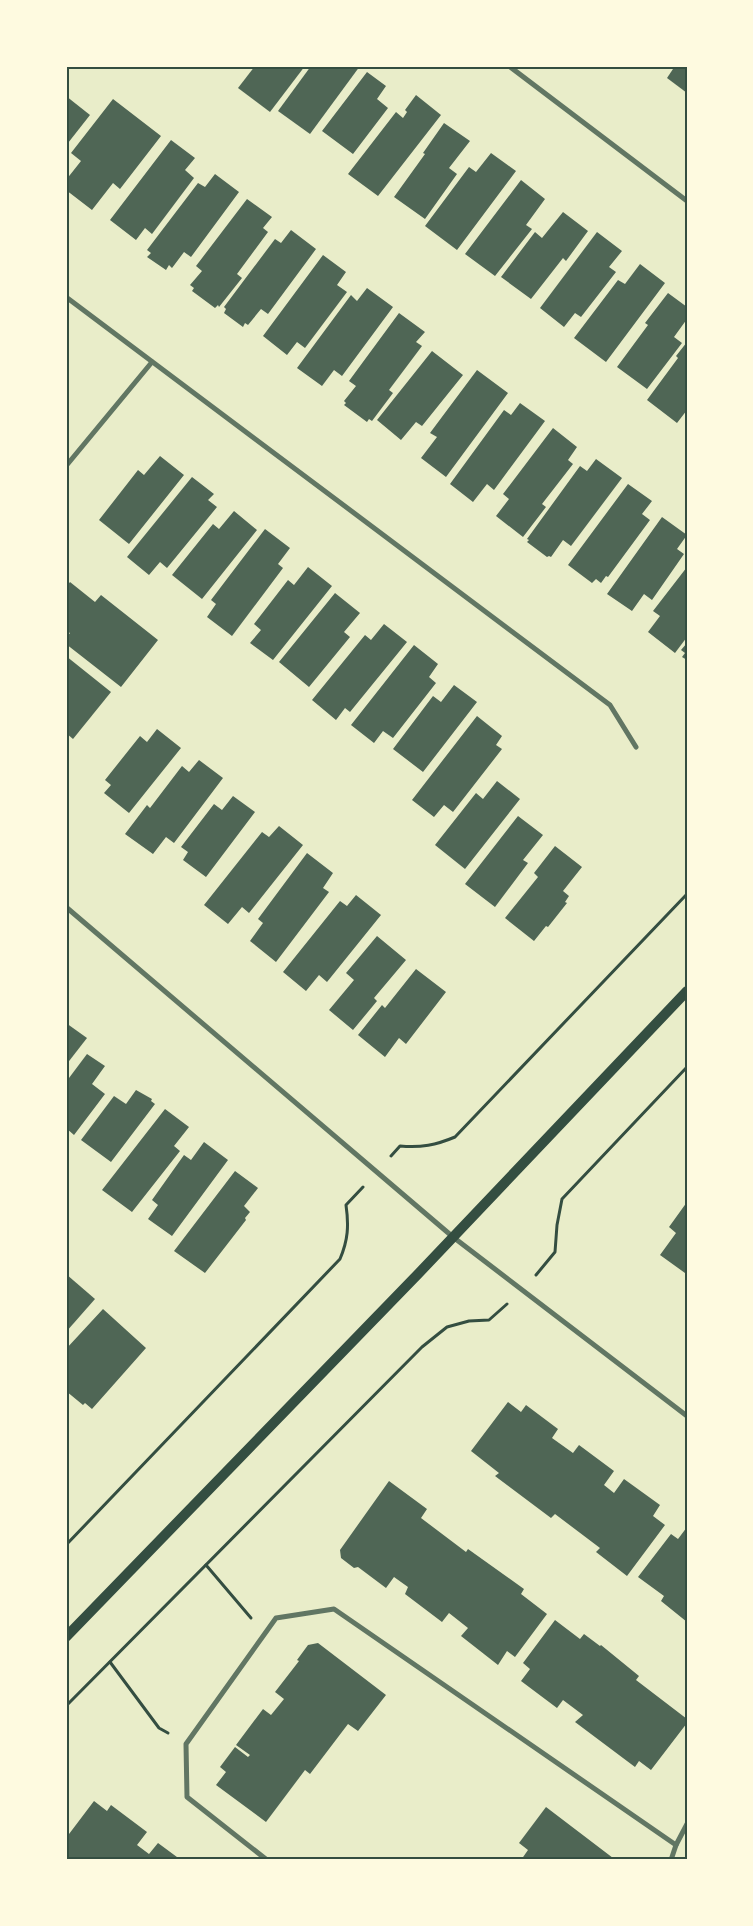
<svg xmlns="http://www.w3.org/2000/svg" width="753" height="1926" font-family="Signika,sans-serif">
<rect width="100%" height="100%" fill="#e9edc9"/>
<!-- building -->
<g fill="#4f6655">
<polygon points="255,66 305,66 270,112 238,88"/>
<polygon points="311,66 360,66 310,134 278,111"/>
<polygon points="675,66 687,66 687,93 667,78"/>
<polygon points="367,72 386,86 377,99 388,108 353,154 322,131"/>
<polygon points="416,95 441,115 378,196 348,174 396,112 403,118 407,112 405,110"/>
<polygon points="66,96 90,115 68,143 66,142"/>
<polygon points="113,99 161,136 120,189 113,183 92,210 66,190 66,180 81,161 71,153"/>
<polygon points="444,123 470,141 449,168 457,174 425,219 394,197 425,154 423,153"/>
<polygon points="171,140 195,158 185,170 194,178 152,234 145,228 136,240 110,220"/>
<polygon points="491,153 516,171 457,250 425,226 469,167 476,172"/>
<polygon points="215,174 239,192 191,257 184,252 172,268 169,265 166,270 147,257 151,253 147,250 198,183 205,187"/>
<polygon points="521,180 545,199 526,225 532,229 495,276 465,254"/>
<polygon points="247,199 272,217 263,228 268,232 237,274 242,278 219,307 218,305 215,308 192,291 194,288 190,285 202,271 196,266"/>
<polygon points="563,212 588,231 566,261 563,258 531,299 501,277 535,232 542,238"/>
<polygon points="291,230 316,249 268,314 261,309 248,325 245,323 243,327 224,313 226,309 224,307 275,239 281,243"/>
<polygon points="597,232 622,251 609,267 616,272 581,317 575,313 564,327 540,308"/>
<polygon points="323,255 346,272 337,285 347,292 305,348 297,342 287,355 263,336"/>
<polygon points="640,264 665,283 606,362 574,338 618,280 625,284"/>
<polygon points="367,288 393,307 342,376 334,370 322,386 297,368 351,295 357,301"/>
<polygon points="668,293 687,307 687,319 674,337 682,343 647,389 617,367 648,325 645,323"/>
<polygon points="399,313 425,332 416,342 422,346 389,390 393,393 372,421 369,419 367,422 344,405 346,403 344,401 356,386 349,381"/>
<polygon points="687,342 687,410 677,423 647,400 678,358 676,356"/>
<polygon points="432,351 463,375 422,426 416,422 401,440 377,420"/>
<polygon points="477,370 508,393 446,477 421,458 437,437 430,433"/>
<polygon points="520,403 545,421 494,490 487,484 473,502 450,484 504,410 511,415"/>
<polygon points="553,428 577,447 568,460 573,464 542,504 546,507 523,537 496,516 509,499 503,494"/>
<polygon points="160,456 184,475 129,544 99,520 138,470 144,475"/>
<polygon points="596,459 622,478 571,546 563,540 551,557 549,556 547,557 527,542 529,540 527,539 580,466 587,471"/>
<polygon points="192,477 214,494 208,500 217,507 167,568 160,562 149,575 127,557"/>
<polygon points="628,484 652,501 642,514 650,520 608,577 606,576 601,583 596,579 592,583 568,565"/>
<polygon points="234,511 257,530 202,599 172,575 213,524 219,529"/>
<polygon points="662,517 687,535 677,549 684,554 652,600 644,594 632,611 607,594"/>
<polygon points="265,529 290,548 278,564 283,568 232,636 207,617 216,604 211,600"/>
<polygon points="308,567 332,586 273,660 250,643 261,630 254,624 288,580 294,585"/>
<polygon points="687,567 687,637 675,653 648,632 660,616 653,611"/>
<polygon points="70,582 95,602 101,595 158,640 121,687 66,644 66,638 70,633 66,631 66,587"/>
<polygon points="335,593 360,613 344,632 350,637 309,687 279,662"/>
<polygon points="384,624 407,642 350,712 345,708 336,720 312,700 365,635 371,640"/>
<polygon points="687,643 687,660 682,657 685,653 681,650"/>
<polygon points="414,645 438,664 429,677 436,683 393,738 383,731 374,743 351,725"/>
<polygon points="66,656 111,692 73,739 66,733"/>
<polygon points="454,685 477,702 423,772 393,749 433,696 441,702"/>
<polygon points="477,716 502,736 496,745 502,749 453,812 444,805 434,817 412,800"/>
<polygon points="157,729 181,748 129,813 104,793 111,785 105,780 140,736 147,742"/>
<polygon points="199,760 223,778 174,843 166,837 153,854 125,834 147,805 150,808 182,766 189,772"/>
<polygon points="497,781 520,799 465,869 435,845 476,793 483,799"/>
<polygon points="233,796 255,812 206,877 183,860 188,852 181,847 214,804 222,810"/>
<polygon points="518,816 543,835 523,860 528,863 495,907 465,884"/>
<polygon points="279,826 303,845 249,913 242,907 228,924 204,905 262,832 269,837"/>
<polygon points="555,846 582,867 563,891 569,896 565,902 567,903 548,927 546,926 534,941 505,918 538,877 534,873"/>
<polygon points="307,853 333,873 323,888 329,892 276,962 250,941 263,923 258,919"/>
<polygon points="356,895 381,915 327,982 319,975 306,991 283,972 340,901 347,906"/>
<polygon points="377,936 406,960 374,998 377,1001 353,1030 329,1010 354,980 346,973"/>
<polygon points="416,969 446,992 406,1044 399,1038 385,1057 358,1035 382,1005 385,1008"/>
<polygon points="66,1023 87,1038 66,1065"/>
<polygon points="87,1054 105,1066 92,1084 105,1094 74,1135 66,1128 66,1082"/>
<polygon points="136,1090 152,1099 151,1101 155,1104 111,1162 81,1140 114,1096 126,1104"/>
<polygon points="165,1109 189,1127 174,1146 180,1151 132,1212 102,1190"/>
<polygon points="204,1142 228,1160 172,1236 148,1219 158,1205 152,1200 184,1155 191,1160"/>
<polygon points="235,1171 258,1188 244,1206 250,1212 245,1218 246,1220 205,1273 174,1251"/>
<polygon points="687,1202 687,1270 685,1273 660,1255 676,1233 669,1227"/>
<polygon points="66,1274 95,1299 66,1332"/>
<polygon points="103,1309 146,1348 92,1409 85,1403 83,1405 66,1391 66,1349"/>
<polygon points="508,1402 521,1412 526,1405 558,1429 552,1438 573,1453 579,1445 614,1471 604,1485 614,1493 624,1479 660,1505 653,1516 665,1525 627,1576 596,1552 600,1548 555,1514 551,1518 495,1476 499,1473 471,1451"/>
<polygon points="389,1481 427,1509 421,1518 466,1552 468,1549 524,1589 521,1594 547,1614 515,1657 507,1651 498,1665 461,1636 468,1628 449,1613 442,1622 405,1594 408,1587 394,1577 386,1588 358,1567 354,1568 341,1558 340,1550"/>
<polygon points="687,1527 687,1622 661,1601 664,1596 638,1577 671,1534 678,1539"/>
<polygon points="555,1620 580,1639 584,1634 600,1646 601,1645 639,1676 636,1680 687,1719 687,1723 651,1770 639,1761 635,1767 575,1722 583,1715 563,1700 557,1708 521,1681 530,1669 523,1663"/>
<polygon points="318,1643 386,1695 358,1731 348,1724 310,1774 305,1770 266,1822 216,1785 226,1772 220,1767 235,1747 248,1757 250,1755 236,1745 263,1709 271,1715 284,1699 275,1692 299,1661 297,1660 308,1645"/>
<polygon points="94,1801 107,1811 111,1805 147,1832 137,1845 149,1854 158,1843 181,1860 68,1860 66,1858 66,1838"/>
<polygon points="546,1807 613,1858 611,1860 521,1860 528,1850 519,1843"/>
</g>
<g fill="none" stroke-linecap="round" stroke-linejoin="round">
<!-- path -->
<g stroke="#344e41" stroke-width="3">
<path d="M391,1156l9,-10c21,2 36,-1 55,-9l232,-243"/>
<polyline points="536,1275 555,1252 557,1225 562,1199 687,1067"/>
<path d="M66,1545l274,-286c8,-19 9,-33 6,-54l17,-18"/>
<polyline points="206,1565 251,1618"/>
<polyline points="110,1662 159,1728 168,1733"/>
<polyline points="66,1706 422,1347 447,1327 469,1321 489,1320 507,1304"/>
</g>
<!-- minor -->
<g stroke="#617663" stroke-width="5">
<polyline points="509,66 687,201"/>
<polyline points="66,297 610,705 636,747"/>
<polyline points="66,466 152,362"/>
<polyline points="66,907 453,1237 687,1416"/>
<polyline points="267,1860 187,1797 186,1744 276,1618 334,1609 676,1845"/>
<polyline points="671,1860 676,1845 687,1824"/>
</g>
<!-- secondary -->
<polyline stroke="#344e41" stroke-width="10" points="66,1637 419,1273 687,991"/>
</g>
<!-- border -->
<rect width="753" height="1926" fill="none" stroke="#fefae0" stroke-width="135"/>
<rect x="68" y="68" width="618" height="1790" fill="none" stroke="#344e41" stroke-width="2"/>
</svg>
